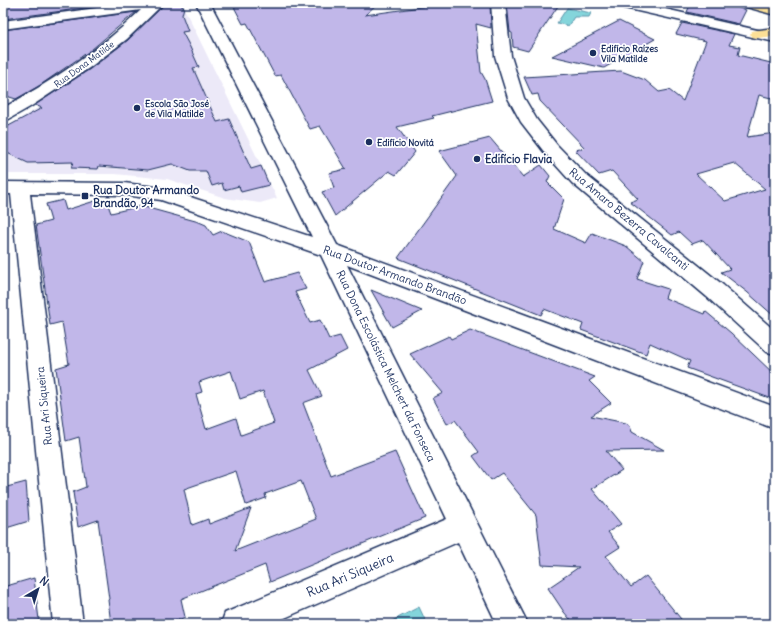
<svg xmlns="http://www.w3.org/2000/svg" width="778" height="627" font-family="Delius,sans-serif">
<rect width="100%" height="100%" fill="#fff"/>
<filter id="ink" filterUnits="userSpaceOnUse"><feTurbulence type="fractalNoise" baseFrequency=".025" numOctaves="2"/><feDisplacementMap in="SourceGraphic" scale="8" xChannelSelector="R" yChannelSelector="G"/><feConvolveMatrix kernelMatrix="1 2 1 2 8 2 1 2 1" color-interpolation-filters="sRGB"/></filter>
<g filter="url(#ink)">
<!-- built -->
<polygon fill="#ece9f8" points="174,4 182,4 277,198 260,203 225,198 167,179 115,174 3,174 3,129 67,90"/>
<!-- water -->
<g fill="#84d5db" stroke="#5a93a9">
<polygon points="567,8 591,13 589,17 574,17 568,26 557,23"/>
<polygon points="419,607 427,624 386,624"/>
</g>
<!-- building -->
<g fill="#c1b7e9" stroke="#1b2f5e" fill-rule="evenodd">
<polygon points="3,3 122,3 3,19"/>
<polygon points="164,3 182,4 182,7 184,7 182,15 188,31 182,32 189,45 199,67 193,68 217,122 229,119 251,169 261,166 269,185 241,192 239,186 224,190 222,183 212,186 206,171 190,171 172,164 148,170 99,166 98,169 71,168 73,162 28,163 3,151 3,129 42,108 35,105 90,69 128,40 164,5"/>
<polygon points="232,3 378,3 365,15 449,3 490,3 491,28 476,24 481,72 485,79 492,101 432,116 434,118 397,127 415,152 396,175 389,171 335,216 322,192 334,188 329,173 346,169 320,126 310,129 281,75 275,76 247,23 243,24"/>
<polygon points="507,3 560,3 528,51 513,47 512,33 510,32"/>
<polygon points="691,3 723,3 746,10 739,24 687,12"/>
<polygon points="136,12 91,50 39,86 16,99 3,95 3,30"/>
<polygon points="619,21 655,39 604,68 552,56"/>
<path d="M682,23l52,11 -5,11 11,2 -2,8 37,9v35l-16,-4 -12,42 28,-4v184l-28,-25 -26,-20 9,-3 -27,-29 -11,4 -13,-12 -7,3 -42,-33 8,-3 -26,-28 -13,4 -24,-25 10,-2 -45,-47 -2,-7 -6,1 -8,-18 97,-6 24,9 14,12 10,-2 14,11 23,-60 -30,-7zM734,163l31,26 -40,12 -29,-27z"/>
<polygon points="490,138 523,177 541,165 550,176 547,182 564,199 554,229 586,243 592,233 626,246 644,261 637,279 668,289 665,298 704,314 705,311 731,333 775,375 775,400 687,368 690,361 650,343 646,354 581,330 583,324 544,309 541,315 398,258 457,176 439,151"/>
<path d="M63,200l3,10 32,-10 9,2 4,11 30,-7 58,16 7,3 7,10 9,-4 27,11 16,40 32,-9 9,16 -11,3 15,31 10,-3 9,19 11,-3 7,14 -38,20 13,26 -19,7 28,73 64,-24 30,66 -155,64 -5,-17 -84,34 4,18 -17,7h-57l-3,-24 1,-1 -11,-79 -20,7 -5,-35 13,-5 -7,-50 -13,4 -10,-73 13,-4 -7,-42 -12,3 -14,-100 15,-4 -5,-17zM231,371l9,28 23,-8 11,32 -33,12 -5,-17 -30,11 -10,-35 6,-2 -3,-10zM236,471l10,34 20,-7 -1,-4 36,-13 15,38 -81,32 16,-43 -42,16 -1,-5 -16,6 -8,-36z"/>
<polygon points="371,290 422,311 392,327"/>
<polygon points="470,330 595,377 589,381 611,403 591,416 626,423 630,426 632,432 664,450 606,451 622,470 592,489 621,524 608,532 620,547 606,556 631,587 646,576 685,624 574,624 564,612 548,588 579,567 542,565 536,515 502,473 491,480 473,456 479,452 455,420 447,424 433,398 443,393 410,354 449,336 451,339"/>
<polygon points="26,482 29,521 3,529 3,488"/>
<polygon points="34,578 39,620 26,624 3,624 3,587"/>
</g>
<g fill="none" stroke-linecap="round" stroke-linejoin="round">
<!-- minor casing -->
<g stroke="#1b2f5e" stroke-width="3">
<g id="minor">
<path d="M133,3l30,1 -36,35 -38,29 -59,39 -21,12 -6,1v-12c49,-27 97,-58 138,-98l-138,19v-8z"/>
<polygon points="196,3 210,3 337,245 775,407 775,429 347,265 528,624 497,624 458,542 271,624 221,624 225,613 447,519 321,255 161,200 124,195 30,194 83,624 53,624 11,194 3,194 3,182 124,183 163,188 312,237"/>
<polygon points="491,3 505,3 511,56 524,98 537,120 557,145 586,175 723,285 775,331 775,354 767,352 707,297 572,183 545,153 521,122 508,98 495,56"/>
<polygon points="613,3 639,3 775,34 775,42 620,7 615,6"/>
</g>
</g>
<!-- highway casing -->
<g stroke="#1b2f5e" stroke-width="3">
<g id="highway">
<polygon points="741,3 763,3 775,7 775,15 743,6"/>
<polygon points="775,28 775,36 757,38 752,37 750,34 752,31"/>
</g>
</g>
<!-- minor -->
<use href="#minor" fill="#fff" fill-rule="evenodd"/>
<!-- highway -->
<use href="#highway" fill="#fbdf96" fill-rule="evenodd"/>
</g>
</g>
<!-- markers -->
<g fill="#1b2f5e" stroke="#fff" stroke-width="1.5">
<circle cx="593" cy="53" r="4"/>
<circle cx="137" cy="108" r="4"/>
<circle cx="369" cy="142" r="4"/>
<circle cx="477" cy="159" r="4"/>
<rect x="81" y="192" width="8" height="8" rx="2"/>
</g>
<g text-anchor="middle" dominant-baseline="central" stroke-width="3.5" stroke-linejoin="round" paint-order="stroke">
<!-- far-poi labels -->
<g font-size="9" font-weight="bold" fill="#1b2f5e" stroke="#fff" text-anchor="start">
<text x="601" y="48">Edifício Raízes<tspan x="601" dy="10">Vila Matilde</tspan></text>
<text x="145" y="103">Escola São José<tspan x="145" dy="10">de Vila Matilde</tspan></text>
<text x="377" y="142">Edifício Novitá</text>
</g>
<!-- far-street labels -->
<g font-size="9" fill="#1b2f5e" stroke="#fff">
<text transform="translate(84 64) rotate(-36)">Rua Dona Matilde</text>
</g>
<!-- poi labels -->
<g font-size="11" font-weight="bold" fill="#1b2f5e" stroke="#fff" text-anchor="start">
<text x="485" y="159">Edifício Flavia</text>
<text x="93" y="190">Rua Doutor Armando<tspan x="93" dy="13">Brandão, 94</tspan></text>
</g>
<!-- street labels -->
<g font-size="11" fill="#1b2f5e" stroke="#fff">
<text transform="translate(629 219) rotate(40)">Rua Amaro Bezerra Cavalcanti</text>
<text transform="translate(395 275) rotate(20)">Rua Doutor Armando Brandão</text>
<text transform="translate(386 366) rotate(64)">Rua Dona Escolástica Melchert da Fonseca</text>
<text transform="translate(44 406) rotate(-96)">Rua Ari Siqueira</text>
</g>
<!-- near-street labels -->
<g font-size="13" fill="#1b2f5e" stroke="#fff">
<text transform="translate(350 575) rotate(-23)">Rua Ari Siqueira</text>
</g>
</g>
<!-- margin -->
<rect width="778" height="627" fill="none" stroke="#fff" stroke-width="16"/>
<rect x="8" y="8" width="762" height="611" fill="none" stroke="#1b2f5e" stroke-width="1.5" filter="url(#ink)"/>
<!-- north arrow -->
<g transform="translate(38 589) rotate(38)" stroke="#ffffff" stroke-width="3" paint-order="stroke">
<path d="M0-3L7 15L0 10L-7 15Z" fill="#1b2f5e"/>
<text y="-6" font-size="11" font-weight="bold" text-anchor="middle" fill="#1b2f5e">N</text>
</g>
</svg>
